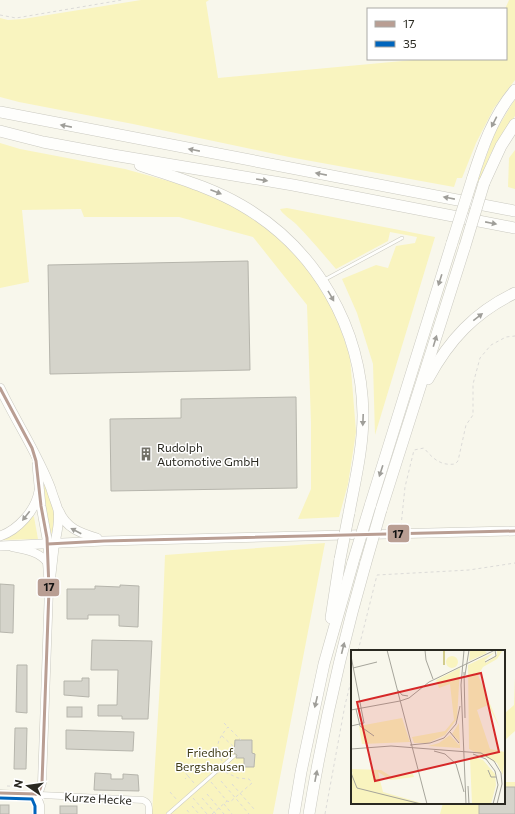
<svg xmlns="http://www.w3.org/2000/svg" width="515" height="814" font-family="Commissioner,sans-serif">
<rect width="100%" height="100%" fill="#f8f7ec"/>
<!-- green -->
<g fill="#f9f4bf">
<polygon points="141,0 209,0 206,2 218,78 424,59 506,59 505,9 509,0 515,0 515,80 494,108 476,143 462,178 457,178 454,187 289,157 133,124 19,102 0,97 0,18 8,20 23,19"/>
<polygon points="515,99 515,116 501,136 490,155 479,182 477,182 495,132"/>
<polygon points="0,143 20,149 125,169 201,190 249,213 276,233 314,272 335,312 350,357 356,432 348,484 339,517 298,519 311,489 311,423 307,305 253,237 179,217 84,217 81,209 22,210 29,282 0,288"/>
<polygon points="515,150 515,189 508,187 509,158"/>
<path d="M287,208l148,29 -60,198 -2,-71 -16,-51 -15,-34 34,-14 12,3 8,-22 19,-3 2,-6 -27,-5 -2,9 -52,28c-13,-15 -26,-31 -40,-45 -5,-5 -13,-9 -16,-15z"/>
<path d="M44,482c6,15 18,37 7,52l-7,-34z"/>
<polygon points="32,514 34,517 38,539 2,540"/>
<polygon points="325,543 273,814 152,814 160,682 165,555"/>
<polygon points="515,677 515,731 504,741 504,714 514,705"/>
<polygon points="504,782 515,782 515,814 440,814 443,803 504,803"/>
</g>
<!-- building -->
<g fill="#d5d4cb" stroke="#b6b5ac">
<polygon points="248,261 250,370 50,374 48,265"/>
<polygon points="296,397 297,488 111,491 110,419 181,418 181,399"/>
<polygon points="0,584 14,585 13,633 0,632"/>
<polygon points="120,585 139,586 138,627 119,626 119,615 88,615 88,619 67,619 67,589 95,589 95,586 120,587"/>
<polygon points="92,640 152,641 148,719 122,719 122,716 98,716 98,705 117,705 118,670 91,670"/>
<polygon points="17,665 27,665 27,713 16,712"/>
<polygon points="82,678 89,678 89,697 64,695 64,681 82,681"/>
<rect x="67" y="707" width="15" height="10"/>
<polygon points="15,728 27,728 26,769 14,769"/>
<polygon points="66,730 134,732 133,751 66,749"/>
<polygon points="235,740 252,740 252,753 255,754 254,767 244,767 244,758 236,758 237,755 234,753"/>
<polygon points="95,773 111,774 111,779 123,779 123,774 138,775 139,791 94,790"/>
<polygon points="504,787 515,787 515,814 479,814 479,803 504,803"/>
<rect x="0" y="805" width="9" height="9"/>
<rect x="60" y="806" width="17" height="8"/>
</g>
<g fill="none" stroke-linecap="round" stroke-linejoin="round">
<!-- service casing -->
<g stroke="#cac9c0" stroke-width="4">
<g id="service">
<polyline points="324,280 402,238"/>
<polyline points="168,814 234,756"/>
</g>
</g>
<!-- minor casing -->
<g stroke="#cac9c0" stroke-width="7">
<path id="minor" d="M0,793l143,7c7,3 6,7 6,14"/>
</g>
<!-- tertiary casing -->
<g stroke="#cac9c0" stroke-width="9">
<g id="tertiary">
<path d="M12,547c13,3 26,4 35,15"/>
<polyline points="51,579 55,543"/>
<polyline points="40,814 40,805 36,794 40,789 42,783 49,589 47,562 48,544"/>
</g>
</g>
<!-- secondary casing -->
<g stroke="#cac9c0" stroke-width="10">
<g id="secondary">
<path d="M0,388c16,34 38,66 51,101 2,7 5,14 7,21 2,11 -1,22 -3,33"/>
<polyline points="37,465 41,506 48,544"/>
<path d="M59,511c7,17 21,22 38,27"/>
<path d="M0,536c18,-6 36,-26 39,-45"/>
<polyline points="0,546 104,541 515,531"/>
</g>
</g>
<!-- motorway casing -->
<g stroke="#cac9c0" stroke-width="12">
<g id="motorway">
<polyline points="0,112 515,211"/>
<polyline points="0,131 43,142 113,155 293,185 515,228"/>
<path d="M140,165c34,12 70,22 101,40 75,43 121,123 122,210 0,33 -8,66 -14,98"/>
<path d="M472,180c10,-32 21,-64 43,-90"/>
<polyline points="484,183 501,146 515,124"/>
<path d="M428,379c21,-39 47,-67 87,-86"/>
<polyline points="370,506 452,243"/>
<polyline points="381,510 465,246"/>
<polyline points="331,618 340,559"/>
<polyline points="294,814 301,772 324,664 353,562"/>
<path d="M309,814c14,-85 33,-169 57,-252"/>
</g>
</g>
<!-- path -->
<g stroke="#dcdbd8" stroke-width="1" stroke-dasharray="3 3" stroke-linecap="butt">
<polyline points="0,15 16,18 122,0"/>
<path d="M401,526l4,-39 9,-37 10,-2c9,11 17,18 31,16l3,-3 8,-36 7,-10v-31l7,-26 11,-13 15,-8 9,-1"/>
<polyline points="358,651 377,575 469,570 515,563"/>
<polyline points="224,723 228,727"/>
<polyline points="222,736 235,748"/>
<path d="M222,761c-8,-15 -4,-22 6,-34l13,13"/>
<polyline points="174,766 177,763 188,776 185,779"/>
<polyline points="188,776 194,783"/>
<polyline points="221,781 249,814"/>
<polyline points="211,782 227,801 230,802 252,783 249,779 238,778 225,772"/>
<polyline points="232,784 254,809"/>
<polyline points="7,786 31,787"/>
<polyline points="170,792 177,800"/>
<polyline points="207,794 224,814"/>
<polyline points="193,798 207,814"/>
<polyline points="202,798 216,814"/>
<polyline points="224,804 232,814"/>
<polyline points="192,806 199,814"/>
<polyline points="187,810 190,814"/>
<polyline points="212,814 227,801"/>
<polyline points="325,814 345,705 352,677"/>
</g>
<!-- service -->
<use href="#service" stroke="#fefefc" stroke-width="3"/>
<!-- minor -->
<use href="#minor" stroke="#fefefc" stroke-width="6"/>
<!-- tertiary -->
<use href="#tertiary" stroke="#fefefc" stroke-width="8"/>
<!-- secondary -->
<use href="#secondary" stroke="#fefefc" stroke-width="9"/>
<!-- motorway -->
<use href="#motorway" stroke="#fefefc" stroke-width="11"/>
<!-- motorway-bridge casing -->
<g stroke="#cac9c0" stroke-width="12" stroke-linecap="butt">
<g id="motorway-bridge">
<polyline points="452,243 472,180"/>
<polyline points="465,246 484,183"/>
<polyline points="340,559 349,513"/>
<polyline points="353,562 370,506"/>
<polyline points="366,562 381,510"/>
</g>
</g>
<!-- motorway-bridge -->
<use href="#motorway-bridge" stroke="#fefefc" stroke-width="11"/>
<!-- bus-1 casing -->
<g stroke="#fff" stroke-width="6">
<g id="bus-1">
<polyline points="0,388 32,448 36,461 41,506 47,538 49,589 42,783 40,789 36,794"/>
<polyline points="48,544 104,541 515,531"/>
<polyline points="0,793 36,794"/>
</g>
</g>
<!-- bus-2 casing -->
<g stroke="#fff" stroke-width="6">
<polyline id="bus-2" points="0,798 32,799 35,806 35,814"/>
</g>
<!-- bus-1 -->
<use href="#bus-1" stroke="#b99e93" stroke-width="3"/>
<!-- bus-2 -->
<use href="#bus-2" stroke="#0065bd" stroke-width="3"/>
</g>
<!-- one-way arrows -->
<defs><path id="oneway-solid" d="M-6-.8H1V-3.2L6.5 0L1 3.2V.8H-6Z"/></defs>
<g fill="#9f9e99">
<use href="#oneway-solid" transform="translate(494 122) rotate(117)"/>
<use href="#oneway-solid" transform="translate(66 126) rotate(-169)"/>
<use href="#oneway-solid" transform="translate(194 150) rotate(-169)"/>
<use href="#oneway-solid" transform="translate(321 174) rotate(-169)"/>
<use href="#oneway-solid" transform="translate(262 180) rotate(9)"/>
<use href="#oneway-solid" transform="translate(216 192) rotate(21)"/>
<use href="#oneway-solid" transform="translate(449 198) rotate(-169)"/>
<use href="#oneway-solid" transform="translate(491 223) rotate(11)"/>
<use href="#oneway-solid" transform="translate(440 280) rotate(108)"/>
<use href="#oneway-solid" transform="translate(331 296) rotate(60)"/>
<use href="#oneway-solid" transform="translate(478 317) rotate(-38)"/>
<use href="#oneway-solid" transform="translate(435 341) rotate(-73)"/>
<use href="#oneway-solid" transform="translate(363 420) rotate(92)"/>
<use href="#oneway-solid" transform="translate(381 471) rotate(108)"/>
<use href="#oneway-solid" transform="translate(26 516) rotate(128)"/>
<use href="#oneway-solid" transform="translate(76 531) rotate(-152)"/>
<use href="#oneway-solid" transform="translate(343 648) rotate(-76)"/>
<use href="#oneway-solid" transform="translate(316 702) rotate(103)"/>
<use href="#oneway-solid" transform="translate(316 776) rotate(-79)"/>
</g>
<!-- icons -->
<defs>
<g id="building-bare" transform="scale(1.08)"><path d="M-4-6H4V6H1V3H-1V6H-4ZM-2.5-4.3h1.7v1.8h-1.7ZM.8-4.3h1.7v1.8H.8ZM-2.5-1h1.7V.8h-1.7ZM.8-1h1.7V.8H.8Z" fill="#727168" stroke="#fff" stroke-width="2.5" paint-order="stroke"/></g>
</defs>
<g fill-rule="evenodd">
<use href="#building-bare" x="146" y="454"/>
</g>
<g text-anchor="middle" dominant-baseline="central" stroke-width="3" stroke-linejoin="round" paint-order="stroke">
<!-- poi labels -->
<g font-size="12" fill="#2a2921" stroke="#fff" text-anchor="start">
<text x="157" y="447">Rudolph<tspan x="157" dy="14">Automotive GmbH</tspan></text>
</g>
<!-- park labels -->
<g font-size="12" fill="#413d18" stroke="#fff">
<text x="210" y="752">Friedhof<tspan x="210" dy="14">Bergshausen</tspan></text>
</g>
<!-- street labels -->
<g font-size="12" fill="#2a2921" stroke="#fff">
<text transform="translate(98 798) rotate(3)">Kurze Hecke</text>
</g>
</g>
<!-- overview -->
<g transform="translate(351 650)">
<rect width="154" height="154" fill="#f8f7ec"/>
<path d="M119,0h14l3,3 -18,8zM146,0h3l-1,5 1,-4 1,-1h2l-6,9 -14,8 -5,8 22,53 -12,-23 -11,5 13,39 15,3 -2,23 -6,-12 -28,-14 -1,-84 27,-13 -10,8 1,3 11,-8zM95 12a6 6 0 1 1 12 0a6 6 0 1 1-12 0ZM109,18l-3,51 -12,16 -17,8h-14l-2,-6 33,-6 9,-11 -4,-36 -11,4 -3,-8zM51,68l8,24 -48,2 -3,-18zM108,73l1,25 -32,-2 11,-3 11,-8 9,10v-4l-7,-7zM124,107l8,3 12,14 1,11 -5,19h-19l-2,-46zM0,113l1,6 29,1 11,7 21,-3 1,3 -23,3 -13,-8 5,20 42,12h-74v-30l2,-1 -2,-2z" fill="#f9f4bf"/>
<path fill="none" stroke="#d2cc8c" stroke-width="2" d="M93,0v15"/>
<path fill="none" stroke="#a6a59b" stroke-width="1" d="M36,0l40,154M74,0l1,10 7,19M113,0l-3,35 5,119M0,6l13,67 -13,3M134,12l11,-6 -1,-6M2,18l24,-6M113,22l1,46M114,25l4,-25M47,40l4,5 6,1M49,51l9,-3 20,-16 66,-32M5,59l4,17 14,10M0,60l49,-9M99,82l9,11M59,95l20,-2 14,-5 12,-14 4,-18M0,99l40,-3 90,7 13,8 7,12 1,11 -5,20M83,101l11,3 11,10 8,28M122,104l13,5 9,12 3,14 -5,19M137,120l3,7h5M0,123l6,15 64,16M117,136l1,18"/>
<path fill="#d62828" fill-opacity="0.15" stroke="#d62828" stroke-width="2" d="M130,23l18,79 -124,29 -18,-79z"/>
<rect width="154" height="154" fill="none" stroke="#2a2921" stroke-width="2"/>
</g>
<g stroke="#fff" stroke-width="1.5">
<rect x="387" y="524" width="23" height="19" rx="4" fill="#b99e93"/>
<rect x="37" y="578" width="23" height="19" rx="4" fill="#b99e93"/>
</g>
<g font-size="11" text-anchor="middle" font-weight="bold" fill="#111">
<text x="398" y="538">17</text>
<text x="49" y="591">17</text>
</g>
<!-- legend -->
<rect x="367" y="8" width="140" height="52" fill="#ffffff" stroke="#aaa9a6"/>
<rect x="375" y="21" width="20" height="6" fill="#b99e93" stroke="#aaa9a6"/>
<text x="403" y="28" font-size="12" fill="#2a2921">17</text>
<rect x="375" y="41" width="20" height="6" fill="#0065bd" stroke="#aaa9a6"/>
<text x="403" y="48" font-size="12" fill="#2a2921">35</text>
<!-- north arrow -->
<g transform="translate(28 786) rotate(283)" stroke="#ffffff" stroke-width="3" paint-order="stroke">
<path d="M0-3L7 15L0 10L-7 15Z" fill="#2a2921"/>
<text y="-6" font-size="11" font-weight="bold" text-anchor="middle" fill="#2a2921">N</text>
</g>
</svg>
